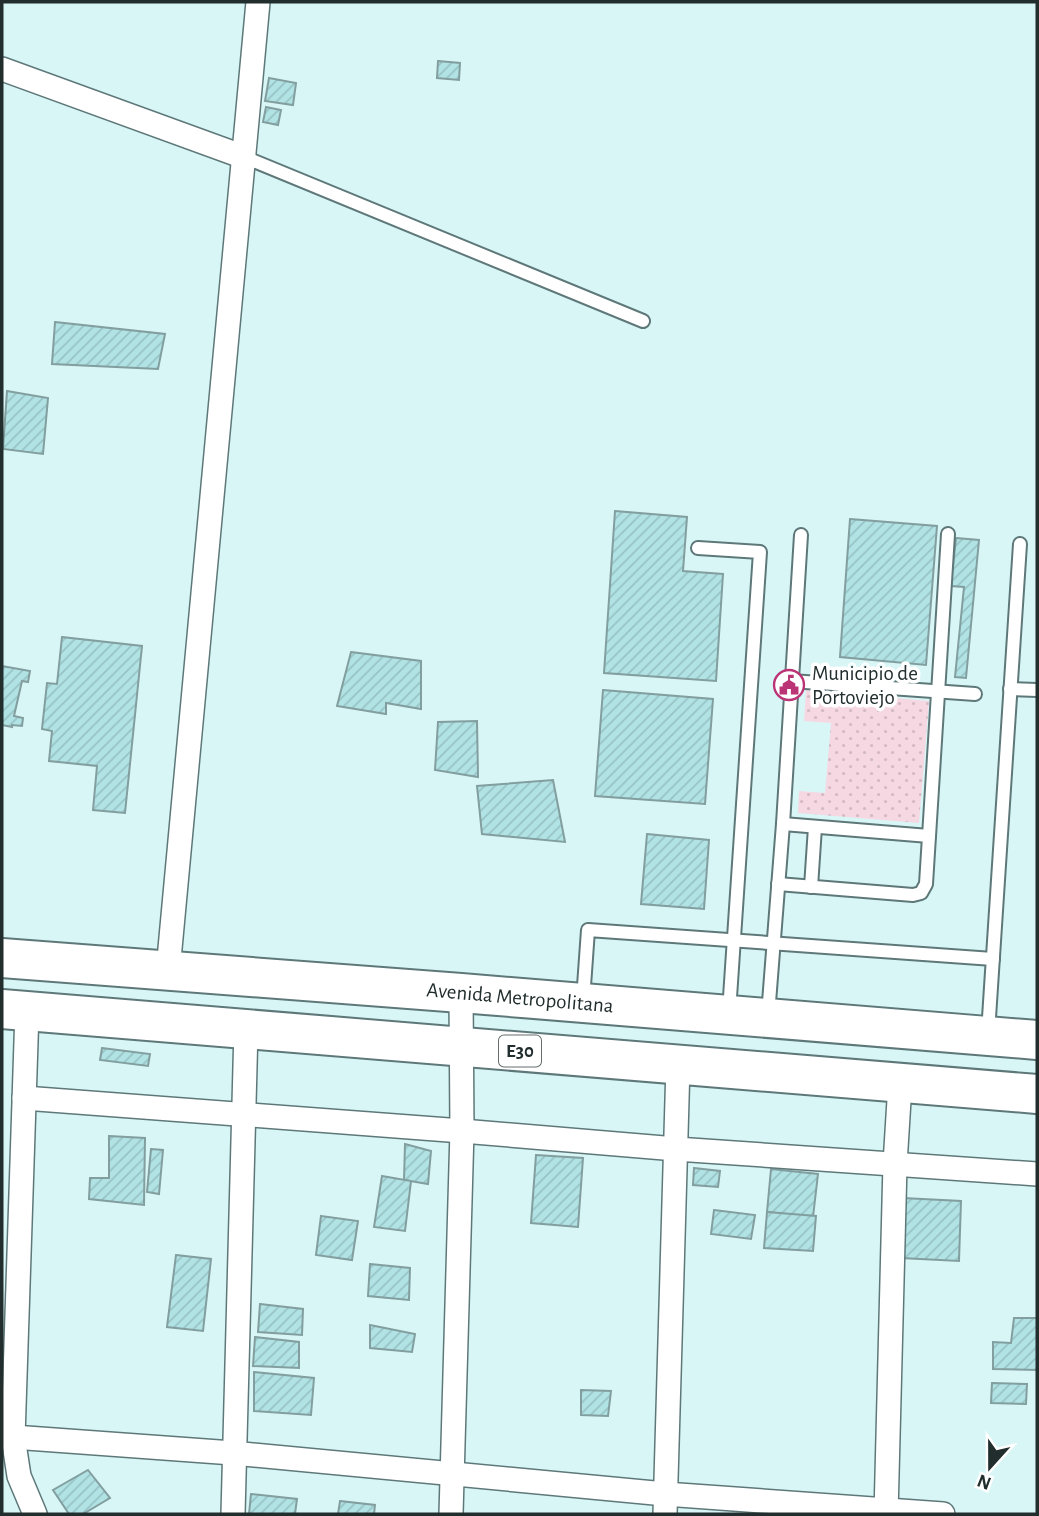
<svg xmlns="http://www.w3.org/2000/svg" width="1039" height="1516" font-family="'Alegreya Sans',sans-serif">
<defs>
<pattern id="park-dots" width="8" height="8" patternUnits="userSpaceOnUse" patternTransform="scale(1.75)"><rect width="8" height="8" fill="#f6d8e3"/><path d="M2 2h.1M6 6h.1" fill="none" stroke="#d3bac3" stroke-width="1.8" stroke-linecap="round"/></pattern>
<pattern id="building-hatch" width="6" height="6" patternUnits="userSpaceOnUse" patternTransform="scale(1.75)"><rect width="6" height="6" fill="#b1e3e5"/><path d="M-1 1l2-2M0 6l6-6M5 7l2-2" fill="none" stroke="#98c3c5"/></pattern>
</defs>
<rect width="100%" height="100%" fill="#d9f6f7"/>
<!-- park -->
<polygon fill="url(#park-dots)" points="806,690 929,701 919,823 798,813 799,791 825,793 831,723 804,721"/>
<!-- building -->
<g fill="url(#building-hatch)" stroke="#829e9f" stroke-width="2">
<polygon points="438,61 460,63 459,80 437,78"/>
<polygon points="269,78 296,83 293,105 265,101"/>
<polygon points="266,107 281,110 278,125 263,122"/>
<polygon points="55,322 165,334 158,369 52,364"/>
<polygon points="7,391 48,398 43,454 3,449"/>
<polygon points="615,511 687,517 683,571 723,574 716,681 604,673"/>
<polygon points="850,519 937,526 926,665 840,657"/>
<polygon points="956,538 979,540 966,678 955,677 964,587 951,586"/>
<polygon points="62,637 142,646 125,813 93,810 97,766 49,761 52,731 42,729 47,683 57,684"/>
<polygon points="351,652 421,661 421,709 386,703 386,714 337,706"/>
<polygon points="2,666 30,671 28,682 22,681 14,716 23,718 22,726 12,725 12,727 2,725"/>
<polygon points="603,690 713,699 705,804 595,796"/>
<polygon points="477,721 478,777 435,770 438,722"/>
<polygon points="553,780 565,842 482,834 477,786"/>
<polygon points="647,834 709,840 704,909 641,904"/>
<polygon points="102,1048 150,1054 148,1066 100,1060"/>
<polygon points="109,1136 145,1138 144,1205 89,1199 90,1178 109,1178"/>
<polygon points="405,1144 431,1151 428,1184 404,1180"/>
<polygon points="151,1149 163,1150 159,1194 147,1192"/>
<polygon points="536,1155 583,1158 578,1227 531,1223"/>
<polygon points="694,1168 720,1171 718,1187 693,1185"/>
<polygon points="771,1169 818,1174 813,1217 767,1212"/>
<polygon points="382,1176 411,1181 405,1231 374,1227"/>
<polygon points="903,1198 961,1201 959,1261 901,1258"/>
<polygon points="714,1210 755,1215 751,1239 711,1234"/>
<polygon points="767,1212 816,1216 813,1251 764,1248"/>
<polygon points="321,1216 358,1221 352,1260 316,1255"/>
<polygon points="176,1255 211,1259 203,1331 167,1327"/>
<polygon points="370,1264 410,1268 409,1300 368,1296"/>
<polygon points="260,1304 303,1309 302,1335 258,1332"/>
<polygon points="1014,1318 1037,1318 1037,1370 993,1369 993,1342 1011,1343"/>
<polygon points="370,1325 415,1334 412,1352 370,1348"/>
<polygon points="255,1337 299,1342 299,1368 253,1366"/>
<polygon points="254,1372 314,1378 311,1415 254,1411"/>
<polygon points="992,1383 1027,1384 1026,1404 991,1403"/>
<polygon points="581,1390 611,1391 608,1416 581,1415"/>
<polygon points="88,1470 110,1498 83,1514 69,1514 53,1490"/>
<polygon points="251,1494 297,1499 295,1514 249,1514"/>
<polygon points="340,1501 375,1505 374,1514 338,1514"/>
</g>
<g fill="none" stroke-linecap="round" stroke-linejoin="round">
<!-- lane casing -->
<g stroke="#5e7879" stroke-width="16">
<g id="lane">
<polyline points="244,157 643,321"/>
<polyline points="698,548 760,552 729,1012"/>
<polyline points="791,681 975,694"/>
<polyline points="1010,689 1037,690"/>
<polyline points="783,824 929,836"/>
<polyline points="778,884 913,895 921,893 926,884 948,534"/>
<polyline points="811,887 815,827"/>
<polyline points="583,1000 588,930 993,959"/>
<polyline points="768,1015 783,824 801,535"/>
<polyline points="988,1033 1020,544"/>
</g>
</g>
<!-- street casing -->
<g stroke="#5e7879" stroke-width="26">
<g id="street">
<polyline points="2,69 244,157"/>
<polyline points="168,970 258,2"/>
<polyline points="27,1011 13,1437 19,1476 35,1514"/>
<polyline points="24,1098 462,1131 676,1149 1037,1174"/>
<polyline points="13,1437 233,1453 665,1494 943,1514"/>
<polyline points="233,1514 246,1029"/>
<polyline points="451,1514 462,1131 461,993"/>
<polyline points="665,1514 678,1065"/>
<polyline points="886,1514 895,1164 900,1084"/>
</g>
</g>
<!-- highway casing -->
<g stroke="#5e7879" stroke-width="42">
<g id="highway">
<polyline points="2,958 461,993 1037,1040"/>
<polyline points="2,1009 1037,1094"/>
</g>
</g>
<!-- lane -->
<use href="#lane" stroke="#fff" stroke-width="12"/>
<!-- street -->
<use href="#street" stroke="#fff" stroke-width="23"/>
<!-- highway -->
<use href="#highway" stroke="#fff" stroke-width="38"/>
</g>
<!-- icons -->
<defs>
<g id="civic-ring" transform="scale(1.575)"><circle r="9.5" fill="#fff" stroke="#ba3476" stroke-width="1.5"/><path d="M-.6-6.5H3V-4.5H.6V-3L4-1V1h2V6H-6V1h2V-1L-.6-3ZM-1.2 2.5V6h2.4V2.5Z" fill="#ba3476"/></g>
</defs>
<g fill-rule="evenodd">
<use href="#civic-ring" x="789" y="685"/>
</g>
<g text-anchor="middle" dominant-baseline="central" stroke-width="7" stroke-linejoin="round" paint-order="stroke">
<!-- shield labels -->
<rect fill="#fff" stroke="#646c6c" stroke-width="2" x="499" y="1035.5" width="42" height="31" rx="5"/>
<g font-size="19" font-weight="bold" fill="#222d2d">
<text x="520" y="1051">E30</text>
</g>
<!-- poi labels -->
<g font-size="21" fill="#222d2d" stroke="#fff" text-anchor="start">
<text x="812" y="673">Municipio de<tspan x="812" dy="24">Portoviejo</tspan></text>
</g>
<!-- street labels -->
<g font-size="21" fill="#222d2d" stroke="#fff">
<text transform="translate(520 998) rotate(5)">Avenida Metropolitana</text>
</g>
</g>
<!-- border -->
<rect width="1039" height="1516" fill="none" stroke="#222d2d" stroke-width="7"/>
<!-- north arrow -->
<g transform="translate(990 1467) rotate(201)" stroke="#ffffff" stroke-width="5" paint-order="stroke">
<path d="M0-5L12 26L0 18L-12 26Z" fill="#222d2d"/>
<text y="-10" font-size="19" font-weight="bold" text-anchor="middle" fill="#222d2d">N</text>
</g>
</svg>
